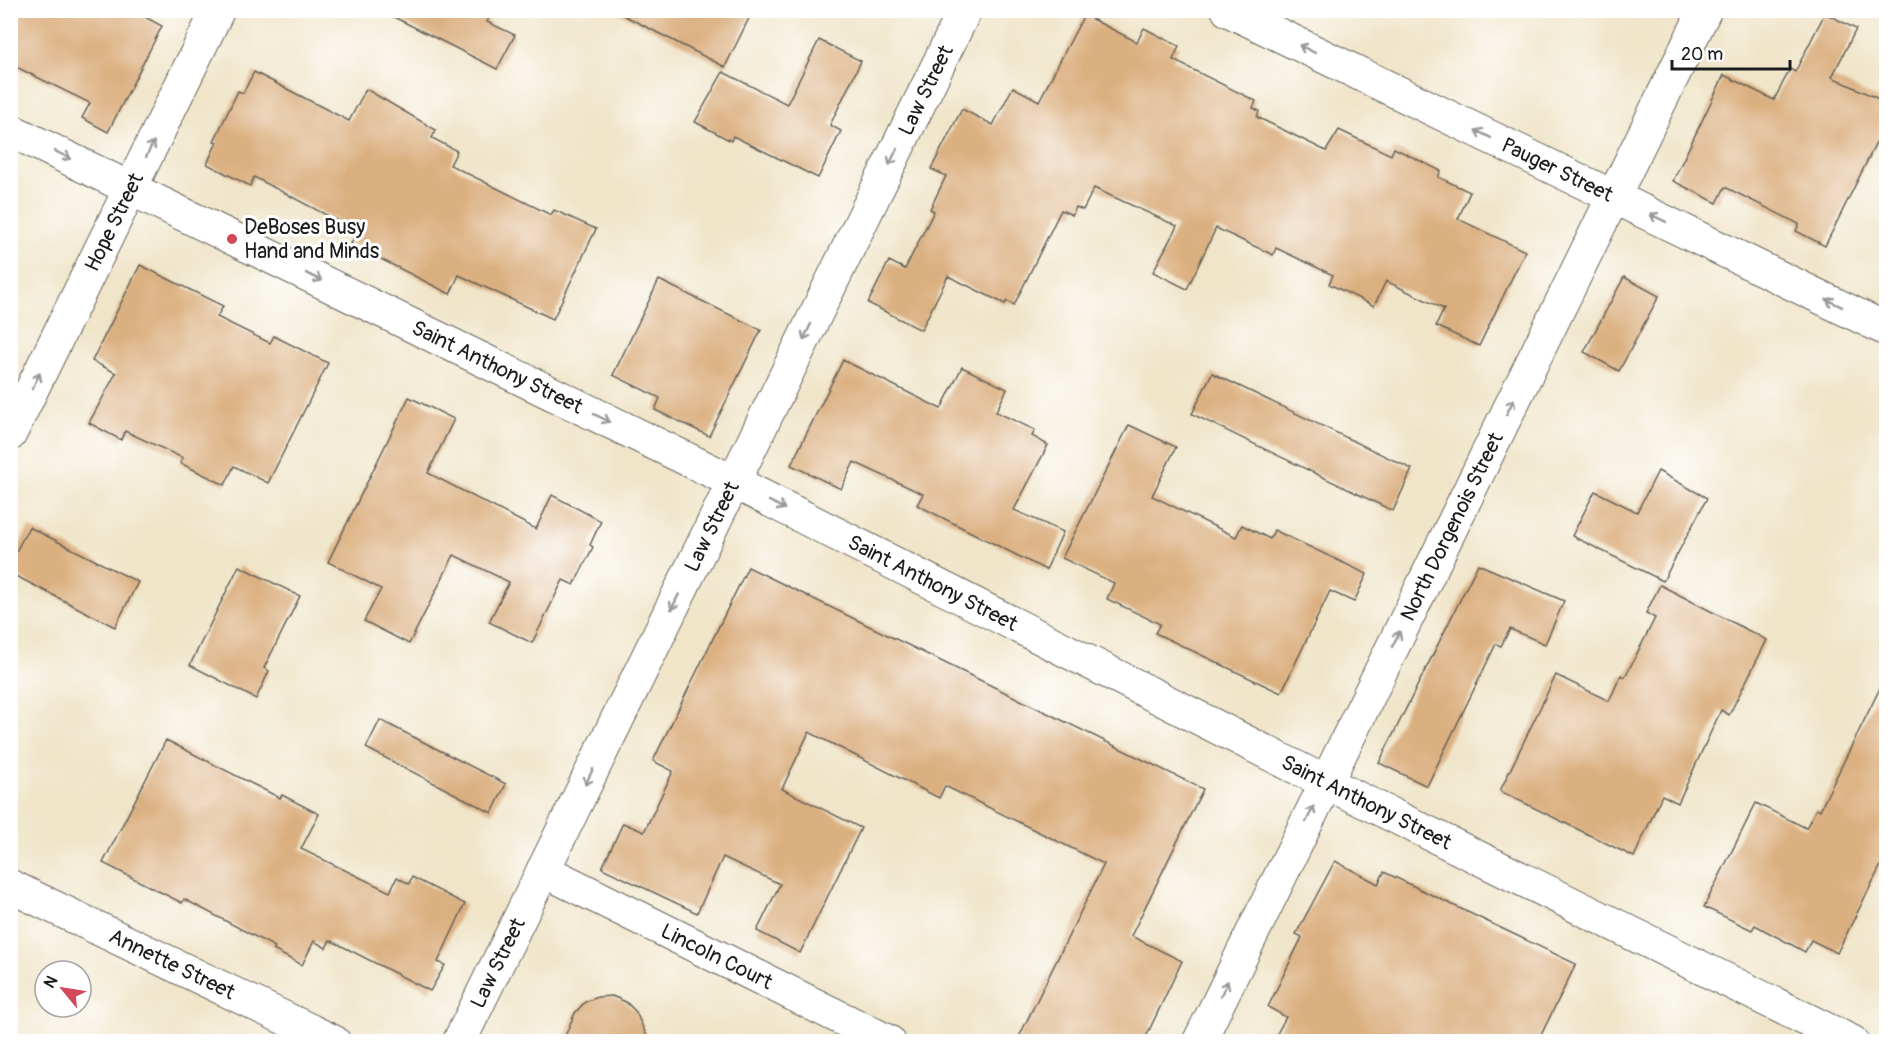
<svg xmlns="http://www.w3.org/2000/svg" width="1897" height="1052" font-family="Pangolin,sans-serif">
<rect width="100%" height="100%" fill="#fff"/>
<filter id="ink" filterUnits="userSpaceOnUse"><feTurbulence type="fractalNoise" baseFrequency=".0167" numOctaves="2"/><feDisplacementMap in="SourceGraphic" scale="12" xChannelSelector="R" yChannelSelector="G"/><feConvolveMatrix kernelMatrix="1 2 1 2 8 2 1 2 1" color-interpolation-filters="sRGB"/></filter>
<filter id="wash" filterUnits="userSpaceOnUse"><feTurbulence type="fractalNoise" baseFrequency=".008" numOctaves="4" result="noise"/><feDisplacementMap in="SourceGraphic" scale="24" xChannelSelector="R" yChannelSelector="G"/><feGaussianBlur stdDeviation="1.35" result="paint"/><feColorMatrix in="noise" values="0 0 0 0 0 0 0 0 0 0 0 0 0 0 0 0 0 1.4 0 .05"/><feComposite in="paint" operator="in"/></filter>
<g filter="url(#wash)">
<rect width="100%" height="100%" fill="#f0e5c9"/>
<g id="blocks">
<!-- building -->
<g fill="#dbb081">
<polygon points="10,10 132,10 162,26 108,132 82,118 90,103 10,64"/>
<polygon points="380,10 493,10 487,22 515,35 497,69"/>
<polygon points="613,10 753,10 725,67"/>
<polygon points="1825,13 1856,29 1832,77 1887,103 1887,121 1825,246 1796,231 1799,224 1725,187 1717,203 1673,181 1724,75 1774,100 1790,69 1795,72"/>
<polygon points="1084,15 1137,42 1144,28 1179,46 1173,60 1256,101 1253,108 1259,111 1257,117 1326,151 1339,130 1391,155 1394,148 1441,171 1438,177 1470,192 1458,219 1525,251 1479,346 1436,326 1444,309 1386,281 1374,306 1329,284 1333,275 1276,248 1273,255 1216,228 1187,289 1153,272 1177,226 1094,188 1083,210 1076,207 1072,215 1061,210 1014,305 1007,301 1005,304 948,276 921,330 868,303 889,261 905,269 934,211 930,209 946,176 931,169 962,109 993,125 1013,87 1039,101"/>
<polygon points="819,40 861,61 830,125 841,131 818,178 733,136 731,141 695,122 723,72 787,104"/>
<polygon points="254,72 349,121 366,89 436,130 432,138 457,151 450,165 551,215 554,210 596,229 553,319 459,275 450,294 351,244 357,231 254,177 250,186 207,164 217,142 214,141 238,91 243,93"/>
<polygon points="140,265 223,306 217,317 270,343 274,336 328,363 268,483 234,466 225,485 180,463 183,458 125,431 121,440 89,423 116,373 92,361"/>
<polygon points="1624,277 1659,296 1619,371 1584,352"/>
<polygon points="659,280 761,330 709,436 655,410 660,398 613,375"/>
<polygon points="843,360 941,409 962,367 1007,389 996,412 1035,430 1032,436 1048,445 1014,510 1063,532 1046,570 917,505 923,494 854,462 841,489 791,465"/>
<polygon points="1212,373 1412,469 1393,511 1192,414"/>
<polygon points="409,397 454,419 428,473 536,529 552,495 601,521 590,545 593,547 574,585 563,580 532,643 489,622 509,582 454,555 409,644 364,621 381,589 328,562"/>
<polygon points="1129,425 1176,447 1152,496 1236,537 1242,525 1270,539 1274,530 1367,574 1354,602 1330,591 1281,693 1155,633 1160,624 1107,599 1114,583 1062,558"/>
<polygon points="1658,471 1707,498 1663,581 1572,536 1595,491 1637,512"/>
<polygon points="29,527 138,582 115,627 10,573 10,563"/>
<polygon points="1478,564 1564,601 1545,644 1510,629 1501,646 1496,644 1427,786 1379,763"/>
<polygon points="239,566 300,596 264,668 269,671 256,699 190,665"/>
<polygon points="748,567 1203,789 1131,936 1182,961 1144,1041 1017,1041 1104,864 945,786 939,798 809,732 782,789 861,828 800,953 757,931 780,884 723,857 697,913 602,868 623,823 644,832 673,771 653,761"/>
<polygon points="1660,585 1767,640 1729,715 1721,710 1678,803 1662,795 1634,857 1500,791 1556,675 1609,701 1621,675 1625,677 1655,618 1646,613"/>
<polygon points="1887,674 1887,853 1837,953 1811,940 1805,952 1755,925 1752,930 1704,907 1756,803 1806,828 1816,809 1820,810"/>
<polygon points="380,720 506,784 492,813 366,748"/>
<polygon points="166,740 280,798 282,795 319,814 301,849 390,892 397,877 409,884 412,877 465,904 438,962 445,965 430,991 330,940 326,948 314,941 302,965 273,950 275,947 184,899 182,903 103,863"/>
<polygon points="1335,861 1378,884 1384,872 1576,964 1538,1041 1273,1041 1286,1017 1268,1007 1302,937 1296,934"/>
<polygon points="612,996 626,1002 636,1012 649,1041 563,1041 575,1013 585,1002 598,997"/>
</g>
</g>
</g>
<g filter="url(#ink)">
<use href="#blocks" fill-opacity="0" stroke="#666259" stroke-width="1.5"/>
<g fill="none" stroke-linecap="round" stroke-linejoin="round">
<!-- minor casing -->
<g stroke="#666259" stroke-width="35">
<g id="minor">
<path id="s1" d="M1228,10l658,319"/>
<path id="s2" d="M10,130l724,352 591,300 527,260"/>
<path id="s3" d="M10,434l208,-424"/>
<path id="s4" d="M543,870l346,172"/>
<path id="s5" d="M10,886l324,156"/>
<path id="s6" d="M459,1042l506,-1032"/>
<path id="s7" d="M1199,1042l506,-1032"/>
</g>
</g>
<!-- minor -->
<use href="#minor" stroke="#fff" stroke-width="33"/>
</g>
<!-- one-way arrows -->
<defs><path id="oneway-shaft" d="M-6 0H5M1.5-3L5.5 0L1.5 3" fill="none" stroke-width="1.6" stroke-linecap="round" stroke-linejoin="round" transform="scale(1.5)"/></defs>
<g stroke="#999">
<use href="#oneway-shaft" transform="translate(1307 49) rotate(-154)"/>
<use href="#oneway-shaft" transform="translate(1483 134) rotate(-154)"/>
<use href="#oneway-shaft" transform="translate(150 149) rotate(-64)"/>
<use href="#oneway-shaft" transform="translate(63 155) rotate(26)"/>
<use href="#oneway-shaft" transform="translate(893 157) rotate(116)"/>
<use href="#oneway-shaft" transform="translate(1658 218) rotate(-154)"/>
<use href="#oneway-shaft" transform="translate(314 277) rotate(26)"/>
<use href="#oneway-shaft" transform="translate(1834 303) rotate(-154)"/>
<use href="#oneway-shaft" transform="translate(807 332) rotate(116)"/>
<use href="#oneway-shaft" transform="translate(36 381) rotate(-64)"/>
<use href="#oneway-shaft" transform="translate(1510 407) rotate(-64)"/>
<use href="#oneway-shaft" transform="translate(602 418) rotate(26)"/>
<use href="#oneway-shaft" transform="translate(777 505) rotate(27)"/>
<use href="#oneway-shaft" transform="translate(675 602) rotate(116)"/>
<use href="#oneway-shaft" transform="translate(1396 639) rotate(-64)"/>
<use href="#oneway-shaft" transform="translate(589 777) rotate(116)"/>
<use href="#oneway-shaft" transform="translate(1310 814) rotate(-64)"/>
<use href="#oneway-shaft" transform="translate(1224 989) rotate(-64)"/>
</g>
</g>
<!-- markers -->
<circle fill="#d1495b" stroke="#fff" stroke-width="2" cx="232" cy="239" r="6"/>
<g text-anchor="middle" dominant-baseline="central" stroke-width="6" stroke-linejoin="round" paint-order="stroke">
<!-- street labels -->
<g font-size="21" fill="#1c1c1c" stroke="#fff">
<text stroke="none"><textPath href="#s6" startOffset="1060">Law Street</textPath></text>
<text stroke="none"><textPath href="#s1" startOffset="366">Pauger Street</textPath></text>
<text stroke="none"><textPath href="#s3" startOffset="236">Hope Street</textPath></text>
<text stroke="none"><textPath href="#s2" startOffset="542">Saint Anthony Street</textPath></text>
<text stroke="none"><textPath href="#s6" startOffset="574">Law Street</textPath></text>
<text stroke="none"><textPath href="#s7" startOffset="574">North Dorgenois Street</textPath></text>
<text stroke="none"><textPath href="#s2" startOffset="1028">Saint Anthony Street</textPath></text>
<text stroke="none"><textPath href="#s2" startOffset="1514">Saint Anthony Street</textPath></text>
<text stroke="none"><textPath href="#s4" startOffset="194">Lincoln Court</textPath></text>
<text stroke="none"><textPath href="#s6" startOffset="88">Law Street</textPath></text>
<text stroke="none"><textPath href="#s5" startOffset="180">Annette Street</textPath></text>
</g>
<!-- poi labels -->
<g font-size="21" fill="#1c1c1c" stroke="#fff" text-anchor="start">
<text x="244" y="227">DeBoses Busy<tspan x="244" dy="24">Hand and Minds</tspan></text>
</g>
</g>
<!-- margin -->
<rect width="1897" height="1052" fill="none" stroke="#fff" stroke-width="36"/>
<!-- north arrow -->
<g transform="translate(63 989) rotate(300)"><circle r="28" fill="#ffffff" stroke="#a4a4a4" stroke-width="1.5"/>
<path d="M0-4.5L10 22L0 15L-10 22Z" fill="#d1495b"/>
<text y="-9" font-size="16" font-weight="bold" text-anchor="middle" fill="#1c1c1c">N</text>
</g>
<!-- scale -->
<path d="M1672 60v9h118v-9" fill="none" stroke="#1c1c1c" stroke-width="3"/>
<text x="1681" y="60" font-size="18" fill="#1c1c1c" stroke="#ffffff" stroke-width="4.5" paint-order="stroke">20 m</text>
</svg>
